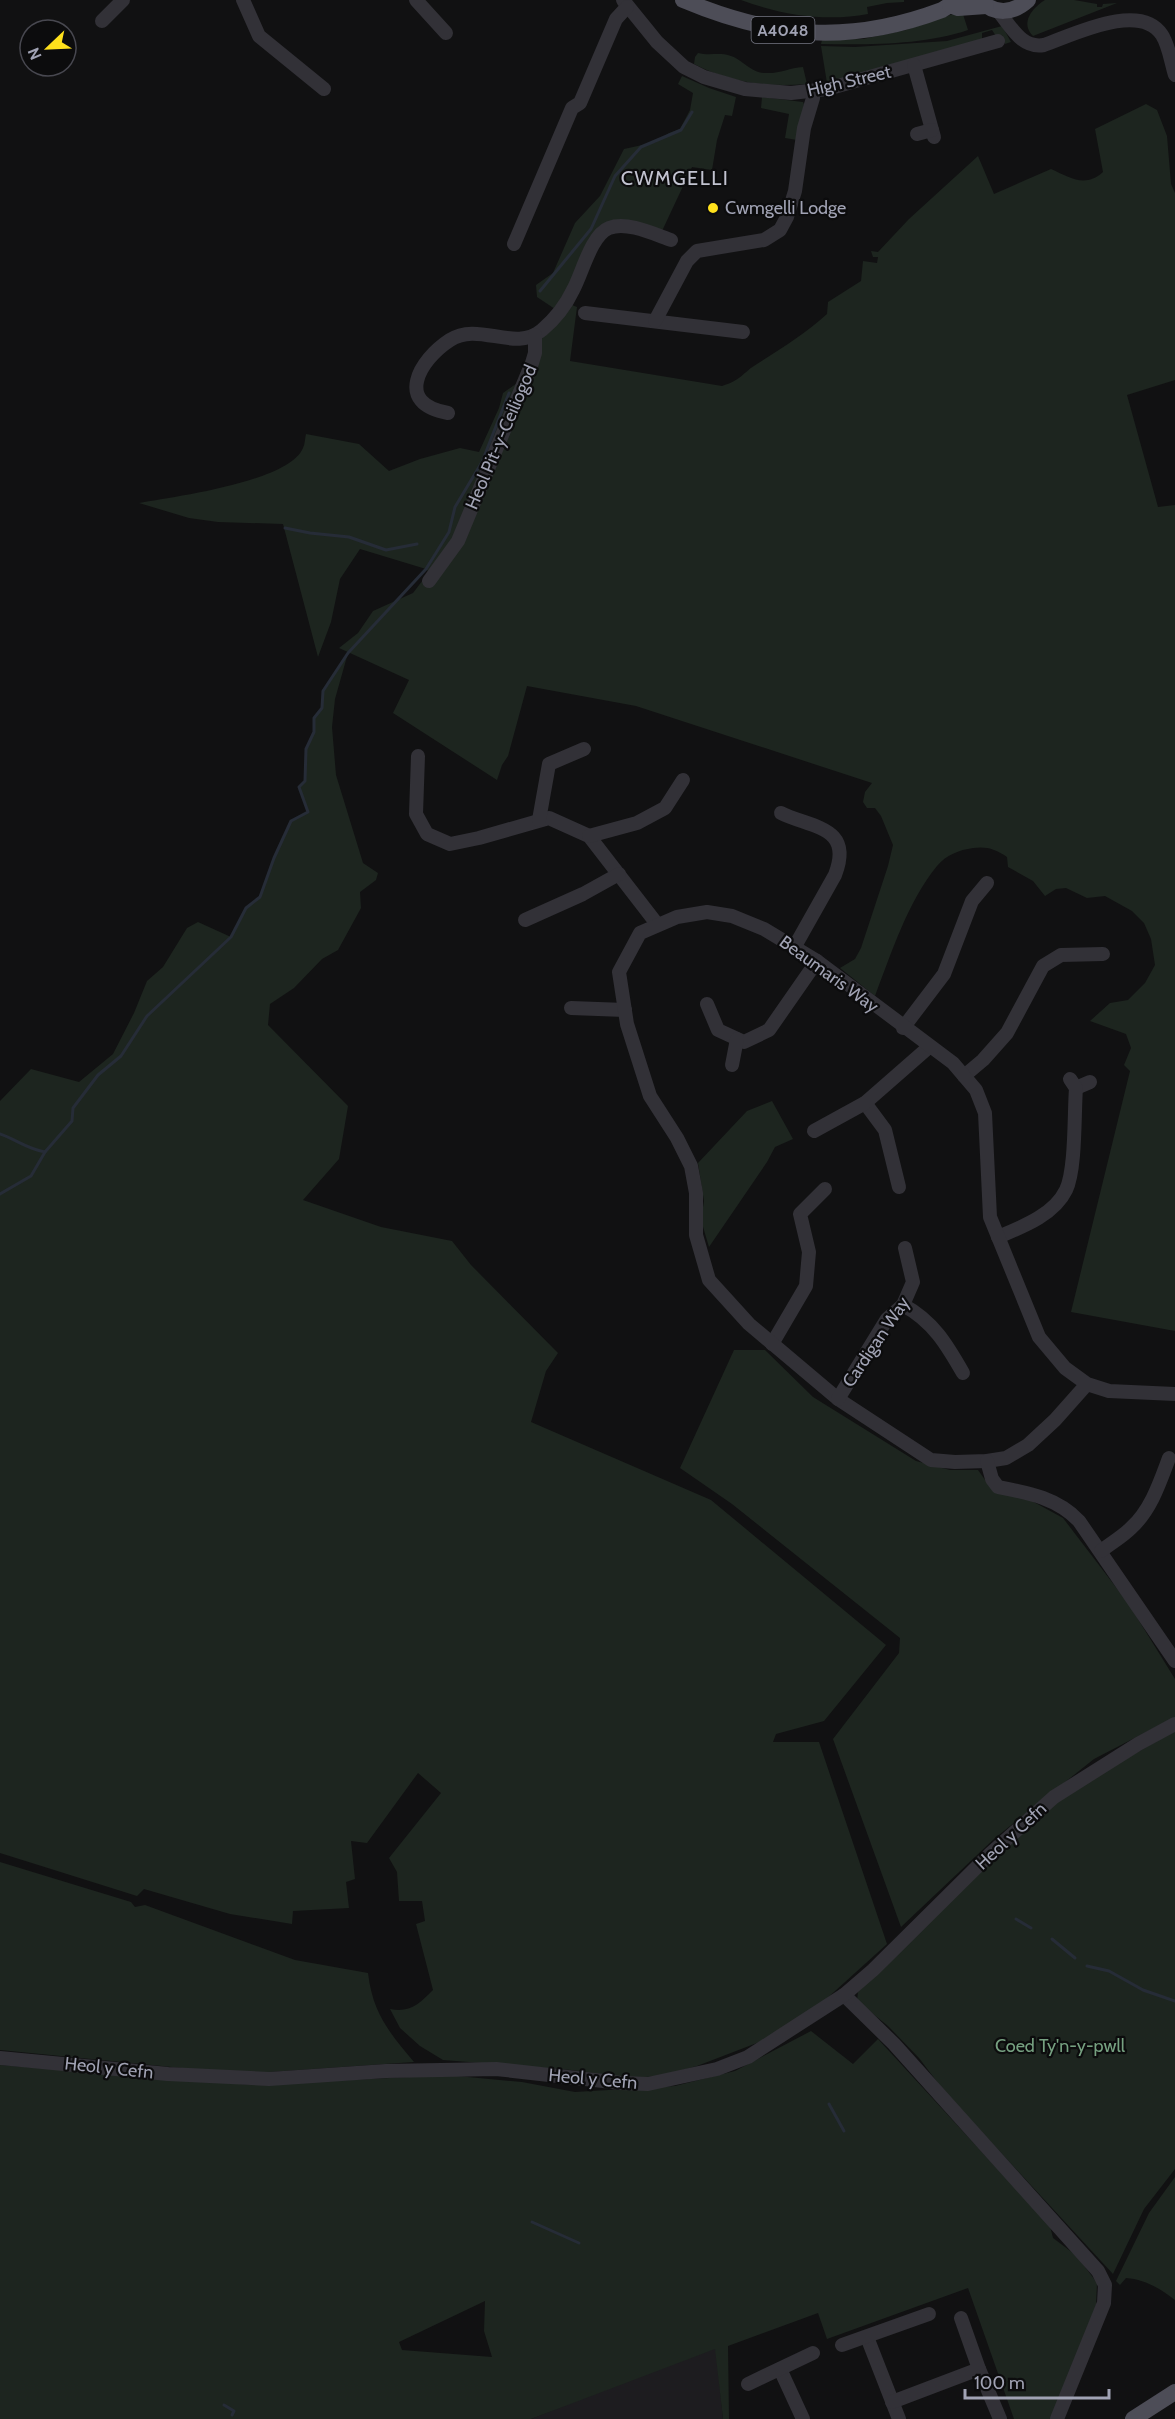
<svg xmlns="http://www.w3.org/2000/svg" width="1175" height="2419" font-family="Cabin,sans-serif">
<rect width="100%" height="100%" fill="#111112"/>
<!-- built -->
<polygon fill="#1d1c1f" points="716,2348 723,2419 531,2419 608,2388"/>
<!-- green -->
<g fill="#1d251f" fill-rule="evenodd">
<path d="M741,0h163v2l-17,1 -20,4 1,7c-42,8 -87,1 -127,-14z"/>
<path d="M1045,0h29l23,4v3h5l1,-3 14,-1 -84,33c-13,-13 -1,-28 12,-36z"/>
<path d="M962,11l6,19c-44,15 -100,15 -147,14l1,-4 41,-1 43,-9z"/>
<polygon points="1002,26 1011,42 1005,44 1002,35 996,36 992,30 982,33 982,39 827,83 821,46 855,47 947,41"/>
<path d="M698,53c11,3 22,-1 33,3 12,4 20,17 34,17 14,1 24,-5 38,-6l4,17c-41,3 -76,-1 -113,-20l1,-7z"/>
<polygon points="682,76 709,88 736,97 732,116 725,115 717,140 712,170 692,167 662,231 612,222 555,309 537,297 536,285 553,273 575,223 600,196 624,149 656,142 669,133 680,129 690,110 693,93 678,84"/>
<polygon points="762,97 803,102 804,104 797,140 785,138 789,114 761,108"/>
<path d="M1146,104l11,6 10,26 4,48 4,9v187l-48,15 31,112 17,-2v826l-104,-19 59,-241 -6,-6 7,-17 -5,-14 -36,-13 20,-18 18,-3 17,-17 10,-18 -4,-26 -7,-16 -12,-12 -27,-15 -18,2 -21,-10 -10,1 -11,7 -12,-15 -25,-14 -1,-10c-11,-8 -21,-11 -34,-9 -14,2 -27,7 -36,18 -29,35 -46,88 -62,130l-35,-28 15,-9 6,-11 27,-82 5,-21 -12,-29 -6,-8h-8l-4,-6 2,-10 7,-9 -236,-77 -109,-20 -19,70 -6,9 -5,15 -104,-67 16,-33 -70,-32 19,-15 15,-22 40,-18 16,-21 -3,-3 -66,-20 -20,30 -9,43 -13,35 -35,-133 -65,-2 -29,-4 -50,-15c34,-6 150,-21 164,-55 2,-4 2,-10 3,-14l53,10 30,27 31,-12 40,-11 19,4 20,-44 4,-15 27,-19 13,-38 29,-31 5,2 -7,54 152,25c20,-6 20,-13 35,-22 25,-16 49,-31 70,-50l1,-12 33,-21 2,-20 14,2 1,-6h-5l-2,-6 7,1 31,-33 69,-63 16,38 57,-25c20,9 34,19 52,3l-8,-43z"/>
<path d="M348,653l-13,46 -3,28 4,48 27,88 15,10 -2,7 -16,12 1,16 -23,42 -16,9 -28,29 -24,16 -2,21 80,81 -9,53 -36,41 78,27 71,14 19,24 87,88 -12,18 -15,51 180,78 175,145 -62,76 -48,13 -3,8h46l68,202 -63,57 -62,40 -65,25 -35,10 -33,2 -58,-8 -128,-10 -23,-14 -20,-18 -10,-19c20,4 29,-5 43,-19l-17,-66 9,-3 -3,-20h-23l-2,-29 -8,-14 52,-65 -23,-20 -51,70 -16,-2 4,38 -9,3 3,26 -56,3 -1,13 -62,-10 -86,-25 -7,7 -137,-43v-752l31,-32 48,13 34,-28 21,-41 13,-32 16,-14 24,-39 11,-6 33,15 15,-29 14,-11 14,-39 17,-37 16,-9 -8,-25 6,-6 1,-32 8,-17v-14l8,-10 1,-17z"/>
<polygon points="772,1101 793,1139 775,1147 767,1162 709,1247 701,1220 704,1201 698,1163 747,1111"/>
<polygon points="734,1350 765,1350 813,1397 916,1461 950,1470 978,1470 988,1484 1032,1501 1063,1518 1128,1603 1175,1679 1175,1717 1094,1759 995,1838 901,1927 833,1739 899,1653 900,1638 732,1504 680,1468"/>
<polygon points="1175,1731 1175,2169 1144,2209 1113,2274 944,2091 919,2058 888,2026 857,2001 858,1992 964,1886 1055,1804 1099,1774"/>
<path d="M0,1862l131,40 4,5 10,-2 150,55 73,13c5,41 21,59 46,89l-159,11 -53,-3 -202,-20z"/>
<path d="M811,2031l42,33 25,-25 172,187 3,12 24,18 20,27 -1,22 -45,114h-37l-46,-131 -141,51 -9,-26 -90,33 1,73h-6l-8,-70 -184,70h-531v-354l252,20 195,-10 75,7 53,10 100,-6 60,-15zM485,2301l-1,30 8,26 -90,-7 -3,-8z"/>
<path d="M1175,2177v123c-14,-11 -31,-21 -49,-22l-6,7 -4,-4 33,-68z"/>
</g>
<g fill="none" stroke-linecap="round" stroke-linejoin="round">
<!-- stream -->
<g stroke="#262c37" stroke-width="3">
<polyline points="540,291 591,229 615,176 641,147 681,130 692,112"/>
<polyline points="285,528 310,533 349,537 386,550 417,544"/>
<path d="M0,1134c17,6 27,15 45,18"/>
<polyline points="0,1194 31,1176 45,1152 72,1121 73,1108 98,1075 121,1056 147,1016 231,937 246,908 260,897 274,858 291,821 308,812 299,787 305,781 306,749 314,732 314,718 322,708 323,691 348,653 426,569 449,532 455,507 482,462 509,393"/>
<polyline points="1016,1919 1031,1928"/>
<polyline points="1052,1939 1075,1958"/>
<polyline points="1087,1966 1109,1971 1143,1990 1175,2001"/>
<polyline points="829,2104 844,2131"/>
<polyline points="532,2222 579,2243"/>
<polyline points="224,2405 234,2411 232,2415"/>
</g>
<!-- minor -->
<g stroke="#323137" stroke-width="14">
<polyline points="243,0 259,36 324,89"/>
<polyline points="416,0 446,33"/>
<polyline points="623,0 657,42 684,67 704,77 745,89 791,93 827,89 998,41"/>
<path d="M998,11c13,15 23,38 46,34 29,-10 96,-44 118,-10 7,11 9,27 13,40"/>
<polyline points="102,21 123,0"/>
<polyline points="914,65 934,137"/>
<polyline points="917,134 932,130"/>
<polyline points="514,244 572,108 580,103 616,19 627,7"/>
<polyline points="585,313 743,332"/>
<polyline points="655,321 687,261 697,251 764,240 780,230 787,217 795,191 804,128 813,98 812,92"/>
<path d="M448,413c-54,-9 -29,-53 2,-73 29,-19 65,13 92,-10 13,-11 24,-25 31,-40 9,-16 18,-55 36,-62 18,-7 45,6 62,12"/>
<polyline points="429,581 458,541 532,363 535,353 535,335"/>
<polyline points="418,756 416,814 427,834 450,844 479,838 549,818 589,836 657,924"/>
<path d="M781,813c30,15 73,13 54,62l-40,71"/>
<polyline points="539,820 549,764 584,749"/>
<polyline points="589,836 637,823 665,808 683,780"/>
<polyline points="525,920 583,894 619,874"/>
<polyline points="707,1004 718,1030 744,1042 769,1030 817,961"/>
<polyline points="571,1008 625,1010"/>
<polyline points="903,1028 944,974 972,901 987,883"/>
<polyline points="732,1065 737,1039"/>
<polyline points="964,1076 983,1060 1007,1033 1043,966 1061,955 1103,954"/>
<polyline points="1076,1088 1090,1082"/>
<polyline points="865,1103 885,1130 899,1187"/>
<polyline points="814,1131 865,1103 929,1047"/>
<path d="M998,1237c24,-10 56,-22 68,-47 10,-21 8,-77 10,-102l-6,-9"/>
<path d="M903,1305c30,16 44,40 60,68"/>
<polyline points="772,1344 806,1286 809,1252 800,1214 825,1189"/>
<polyline points="1087,1384 1055,1420 1028,1445 1006,1458 987,1461 955,1462 931,1460 838,1399 749,1324 709,1280 696,1235 696,1193 691,1166 677,1138 650,1096 627,1024 619,972 640,933 677,917 707,912 732,916 764,929 817,961 953,1063 976,1090 985,1113 990,1217 1039,1337 1065,1368 1087,1384 1109,1391 1175,1394"/>
<polyline points="838,1399 887,1319 903,1305 913,1282 905,1248"/>
<path d="M987,1461l5,18 6,8c31,6 59,11 81,34l96,140"/>
<path d="M1101,1551c10,-8 21,-14 30,-23 20,-18 29,-46 38,-70"/>
<polyline points="844,1995 894,2044 1098,2271 1105,2285 1104,2303 1057,2419"/>
<polyline points="0,2058 168,2074 269,2079 386,2071 496,2069 621,2083 648,2084 717,2069 748,2057 844,1995 873,1970 990,1854 1054,1797 1138,1744 1175,1724"/>
<polyline points="867,2337 899,2419"/>
<polyline points="842,2345 929,2314"/>
<polyline points="780,2369 803,2419"/>
<polyline points="979,2369 1000,2419"/>
<polyline points="748,2384 813,2353"/>
<polyline points="892,2402 979,2369 961,2318"/>
</g>
<!-- major -->
<g stroke="#4d4d57" stroke-width="16">
<path d="M683,0c90,38 166,45 259,10l8,-5 2,-5"/>
<path d="M980,0c14,15 33,14 48,0"/>
<polyline points="950,5 958,8 986,6"/>
<polyline points="1133,2419 1175,2392"/>
</g>
</g>
<!-- markers -->
<circle fill="#ffe11c" stroke="#0c0c0d" stroke-width="2" cx="713" cy="208" r="6"/>
<g text-anchor="middle" dominant-baseline="central" stroke-width="4.5" stroke-linejoin="round" paint-order="stroke">
<!-- shield labels -->
<rect fill="#0c0c0d" stroke="#747682" stroke-width="1.5" x="751.5" y="17" width="63" height="26" rx="4.5"/>
<g font-size="16" font-weight="bold" fill="#a1a3b4">
<text x="783" y="30">A4048</text>
</g>
<!-- street labels -->
<g font-size="18" fill="#a1a3b4" stroke="#0c0c0d">
<text transform="translate(849 81) rotate(-13)">High Street</text>
<text transform="translate(501 437) rotate(-67)">Heol Pit-y-Ceiliogod</text>
<text transform="translate(829 974) rotate(36)">Beaumaris Way</text>
<text transform="translate(876 1342) rotate(-56)">Cardigan Way</text>
<text transform="translate(1011 1836) rotate(-43)">Heol y Cefn</text>
<text transform="translate(109 2068) rotate(6)">Heol y Cefn</text>
<text transform="translate(593 2079) rotate(5)">Heol y Cefn</text>
</g>
<!-- poi labels -->
<g font-size="18" fill="#a1a3b4" stroke="#0c0c0d" text-anchor="start">
<text x="725" y="208">Cwmgelli Lodge</text>
</g>
<!-- park labels -->
<g font-size="18" fill="#76a181" stroke="#0c0c0d">
<text x="1060" y="2046">Coed Ty'n-y-pwll</text>
</g>
<!-- neighbourhood labels -->
<g font-size="20" letter-spacing="1.5" fill="#c2c3d0" stroke="#0c0c0d">
<text x="675" y="178">CWMGELLI</text>
</g>
</g>
<!-- north arrow -->
<g transform="translate(48 48) rotate(247)"><circle r="28" fill="#0c0c0d" stroke="#484850" stroke-width="1.5"/>
<path d="M0-4.5L10 22L0 15L-10 22Z" fill="#ffe11c"/>
<text y="-9" font-size="16" font-weight="bold" text-anchor="middle" fill="#a1a3b4">N</text>
</g>
<!-- scale -->
<path d="M965 2389v9h144v-9" fill="none" stroke="#a1a3b4" stroke-width="3"/>
<text x="974" y="2389" font-size="18" fill="#a1a3b4" stroke="#0c0c0d" stroke-width="4.5" paint-order="stroke">100 m</text>
</svg>
